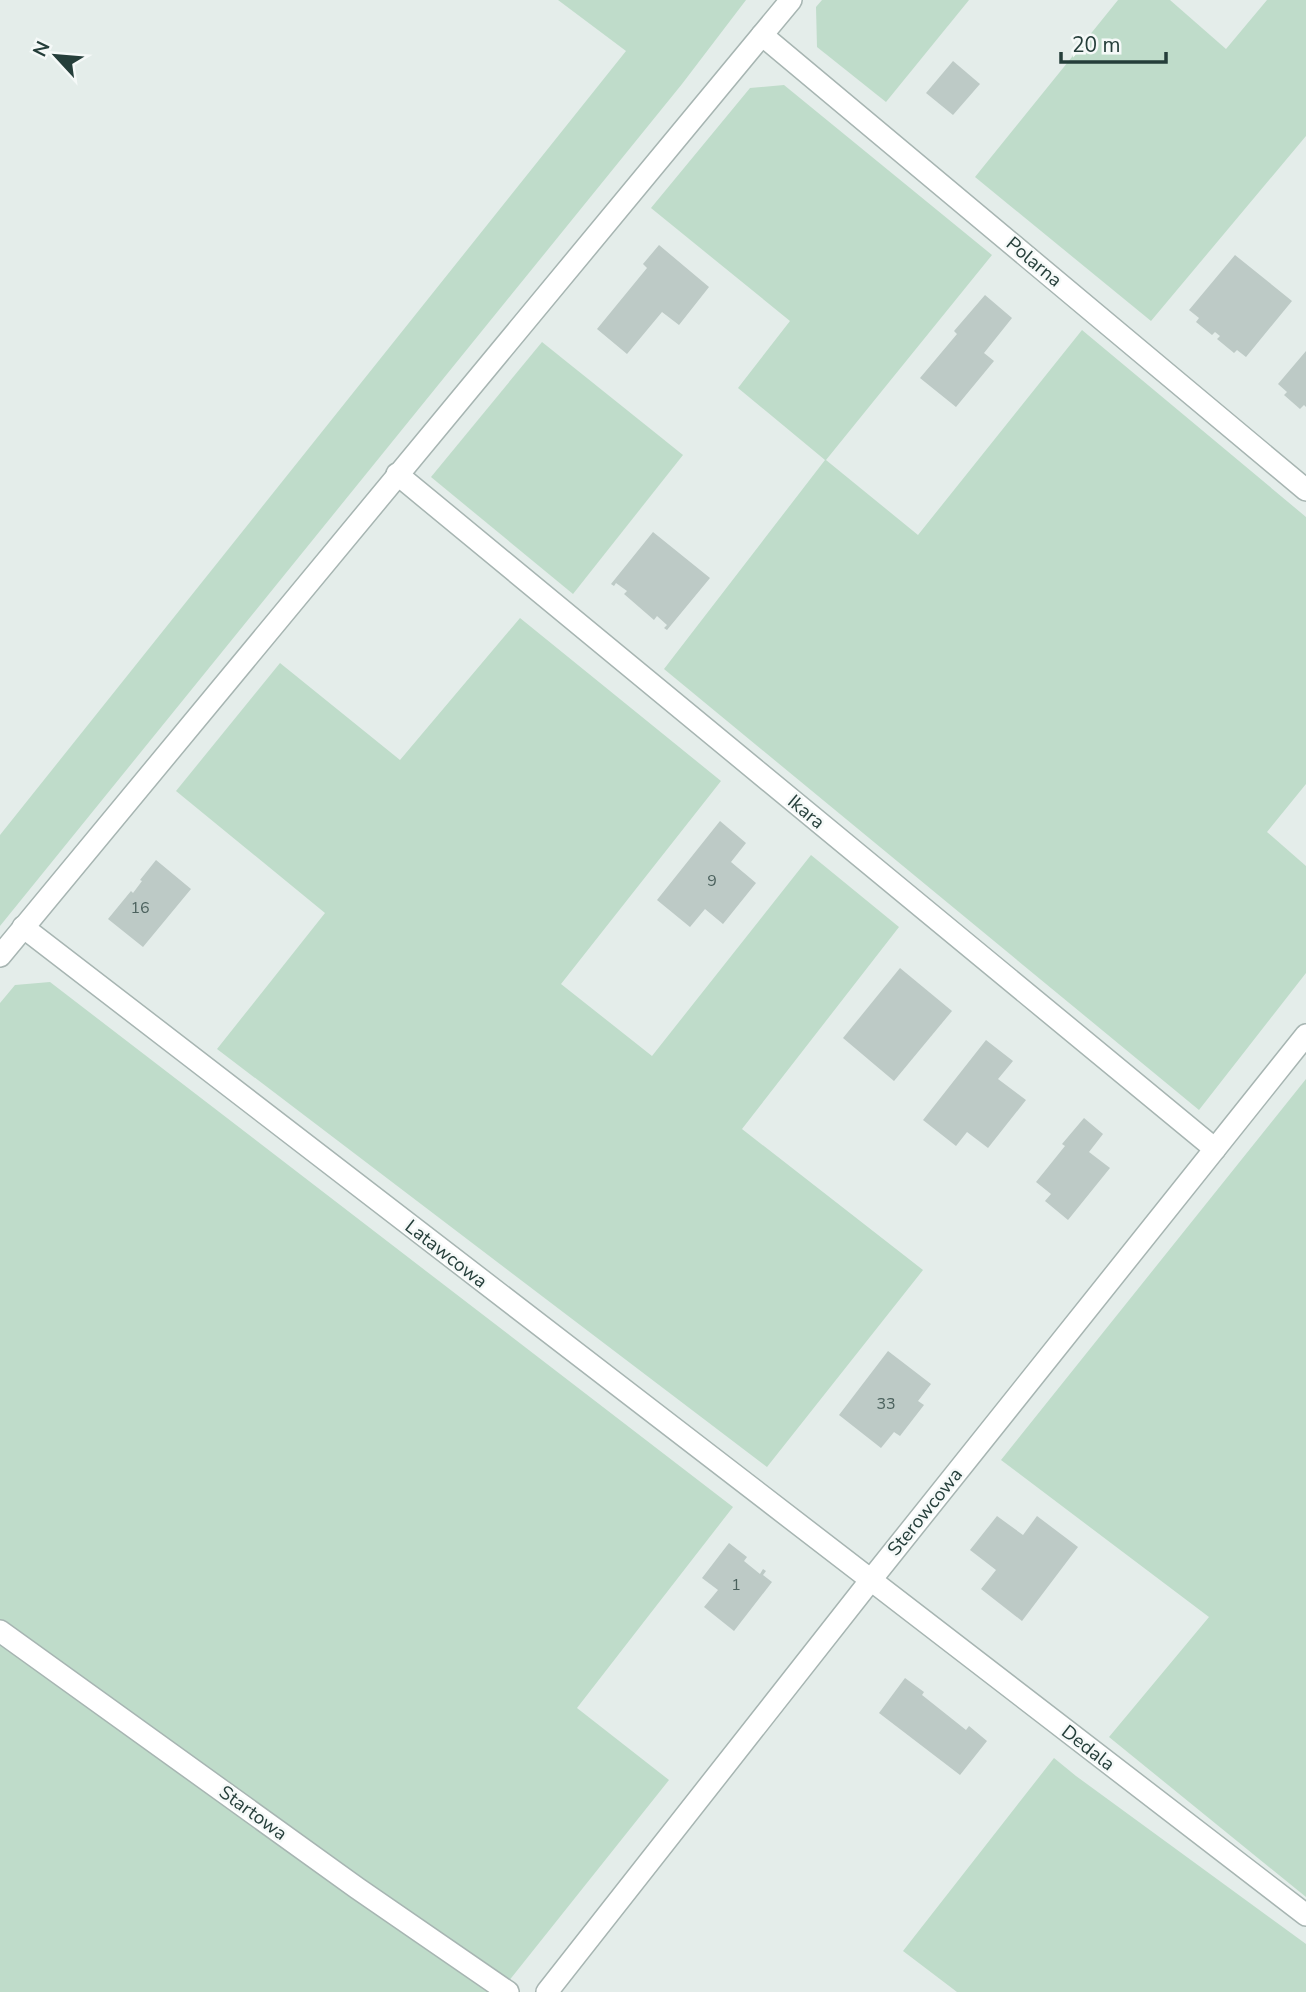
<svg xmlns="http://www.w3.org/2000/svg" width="1306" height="1992" font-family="'Nunito Sans',sans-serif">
<rect width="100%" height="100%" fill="#e4edea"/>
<!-- green -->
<g fill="#bfdcca">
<polygon points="558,0 746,0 682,84 0,926 0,835 626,51"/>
<polygon points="822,0 969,0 886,102 817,47 816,7"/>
<polygon points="1118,0 1170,0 1226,49 1267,0 1306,0 1306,136 1151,321 975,177"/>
<polygon points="784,85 992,255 826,460 918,535 1082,330 1306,517 1306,784 1267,832 1306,866 1306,973 1199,1110 664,669 825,460 738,388 790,321 651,208 750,88"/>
<polygon points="542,342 683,455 573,594 431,477"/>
<polygon points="520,618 721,781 561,984 652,1056 811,855 899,927 742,1129 923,1270 767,1467 217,1049 325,913 176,791 280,663 400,760"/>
<polygon points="50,982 733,1507 577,1708 669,1780 500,1992 0,1992 0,1003 15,985"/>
<polygon points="1306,1079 1306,1897 1109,1737 1209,1617 1001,1460"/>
<polygon points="1054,1758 1076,1776 1306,1944 1306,1992 957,1992 903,1951"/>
</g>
<!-- building -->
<g fill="#bdcac6">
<polygon points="953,61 980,84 953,115 926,93"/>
<polygon points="659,245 709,287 679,325 662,312 627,354 597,329 647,268 643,264"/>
<polygon points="1235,255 1292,301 1246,357 1237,350 1234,353 1217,339 1220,336 1215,332 1212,335 1196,322 1199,318 1189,310"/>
<polygon points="985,295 1012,318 984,353 994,361 956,407 920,378 957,334 954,331"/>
<polygon points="1306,351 1306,407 1304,405 1300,409 1284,395 1287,392 1278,384"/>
<polygon points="653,532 710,578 667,630 664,628 667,625 657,616 654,620 624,594 627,591 616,583 614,586 611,584"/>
<polygon points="720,821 746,843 731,862 756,883 723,924 705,909 690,927 657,900"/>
<polygon points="156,860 191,889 143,947 108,919 131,891 133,893 142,881 140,880"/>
<polygon points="900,968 952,1011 894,1081 843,1038"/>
<polygon points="986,1040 1013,1061 998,1079 1026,1100 988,1148 967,1132 956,1146 923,1120"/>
<polygon points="1084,1118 1103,1134 1089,1152 1110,1168 1068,1220 1045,1201 1051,1194 1036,1182 1065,1146 1062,1144"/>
<polygon points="888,1351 931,1384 918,1401 924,1405 900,1436 894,1432 881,1448 839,1415"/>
<polygon points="997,1516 1023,1535 1037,1516 1078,1547 1022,1621 981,1589 996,1570 970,1550"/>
<polygon points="729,1543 747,1557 744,1561 760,1574 763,1569 766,1571 763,1575 772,1582 734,1631 704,1607 718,1590 702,1578"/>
<polygon points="905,1678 924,1692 922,1695 966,1730 969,1726 987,1741 960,1775 879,1713"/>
</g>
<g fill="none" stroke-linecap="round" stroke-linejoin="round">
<!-- minor casing -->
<g stroke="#a7b5b2" stroke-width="24">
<g id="minor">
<polyline points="762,35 1306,490"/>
<polyline points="397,474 1215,1149"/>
<polyline points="23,927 1306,1915"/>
<polyline points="0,956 791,0"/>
<polyline points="0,1631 357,1888 508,1992"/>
<polyline points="547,1992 870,1581 1306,1035"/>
</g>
</g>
<!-- minor -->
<use href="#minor" stroke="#fff" stroke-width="21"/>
</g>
<g text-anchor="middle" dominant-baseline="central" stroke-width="5" stroke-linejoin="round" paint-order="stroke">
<!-- number labels -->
<g font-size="16" fill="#4b615d">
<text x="712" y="881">9</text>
<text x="140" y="908">16</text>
<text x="886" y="1404">33</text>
<text x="736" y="1585">1</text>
</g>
<!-- street labels -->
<g font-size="19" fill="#253e3a" stroke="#f5f9f8">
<text transform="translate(1034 262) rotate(40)">Polarna</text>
<text transform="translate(806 812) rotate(40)">Ikara</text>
<text transform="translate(446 1254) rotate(38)">Latawcowa</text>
<text transform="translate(925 1512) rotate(-51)">Sterowcowa</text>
<text transform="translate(1088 1748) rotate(38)">Dedala</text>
<text transform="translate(253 1813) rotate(36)">Startowa</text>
</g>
</g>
<!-- north arrow -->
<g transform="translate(56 56) rotate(296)" stroke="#f5f9f8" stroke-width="5" paint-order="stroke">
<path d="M0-5L12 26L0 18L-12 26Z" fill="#253e3a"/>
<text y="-10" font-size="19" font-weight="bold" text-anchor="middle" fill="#253e3a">N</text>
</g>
<!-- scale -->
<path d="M1061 52v10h105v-10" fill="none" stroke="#253e3a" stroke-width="3.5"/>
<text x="1072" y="52" font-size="21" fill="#253e3a" stroke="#f5f9f8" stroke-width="5" paint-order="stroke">20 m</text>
</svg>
